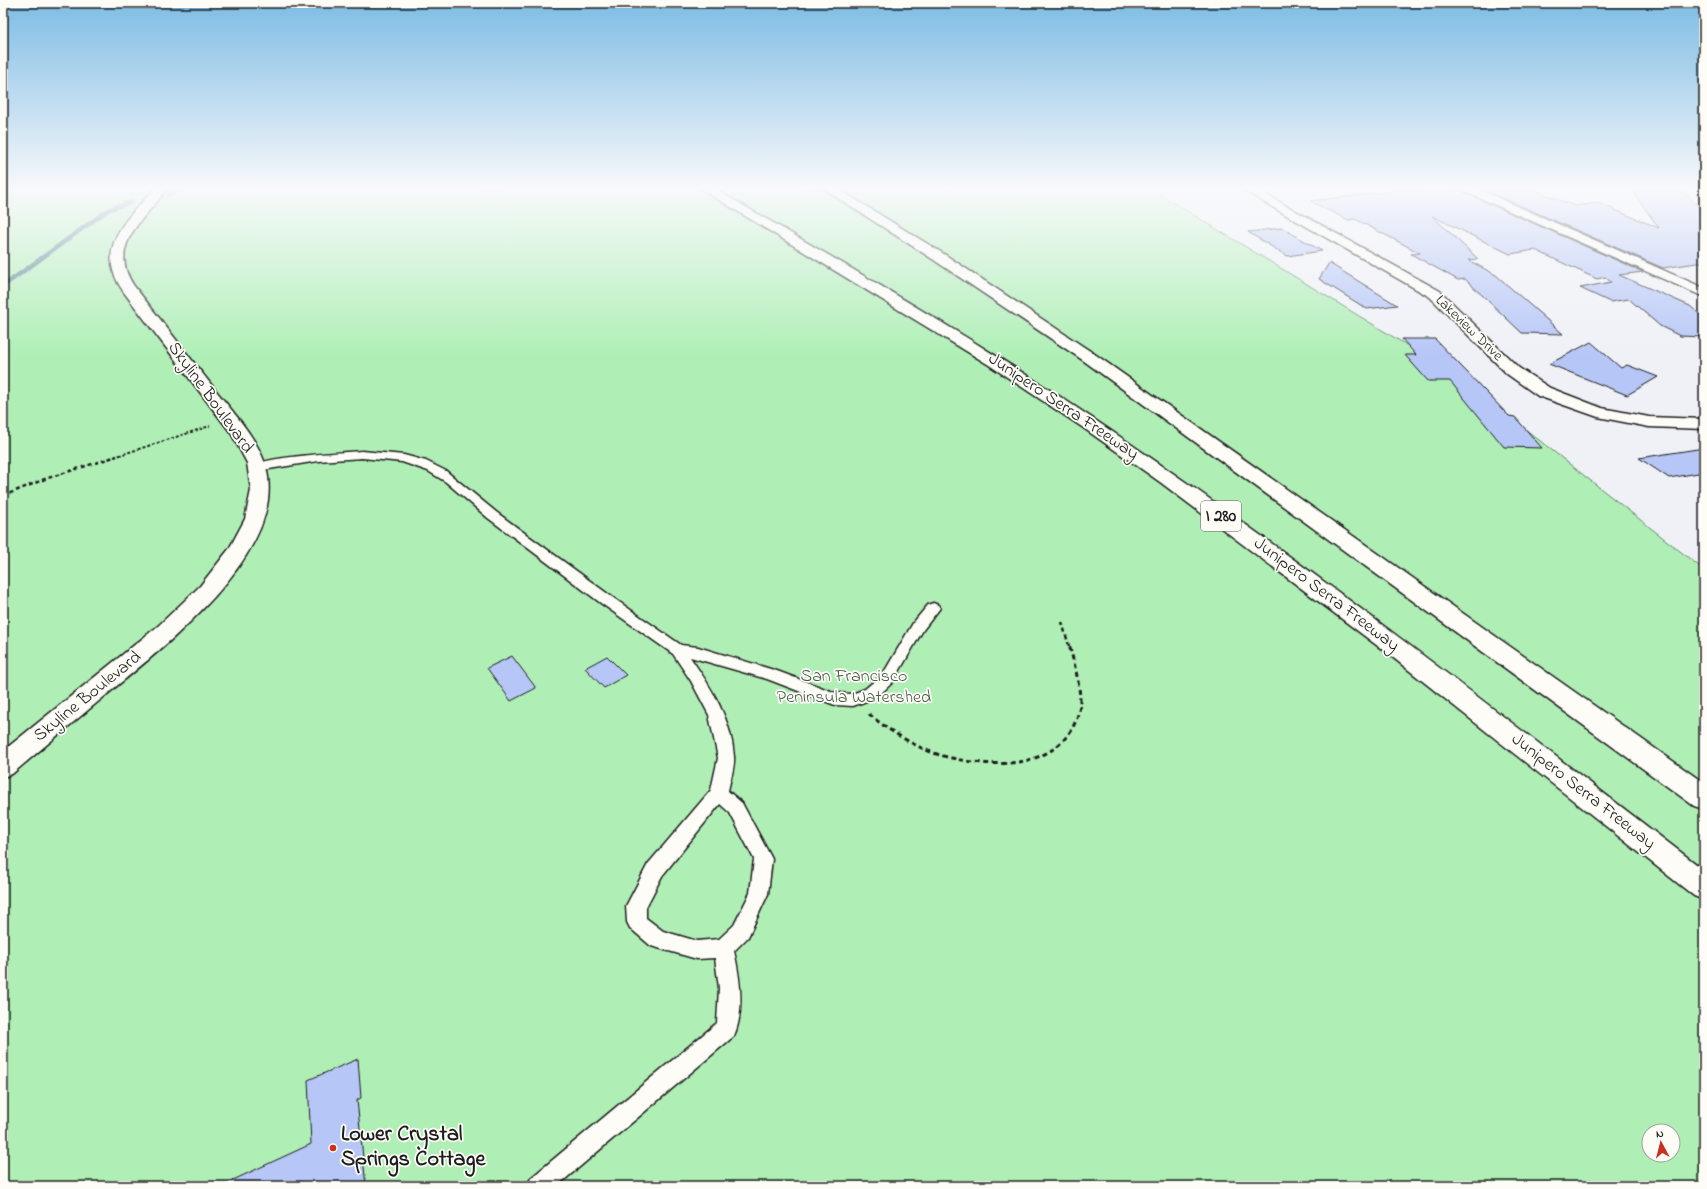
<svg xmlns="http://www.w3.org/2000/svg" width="1707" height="1189" font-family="'Indie Flower',sans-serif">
<rect width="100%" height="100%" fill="#eff1f7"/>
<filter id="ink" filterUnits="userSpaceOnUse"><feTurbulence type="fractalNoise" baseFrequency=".025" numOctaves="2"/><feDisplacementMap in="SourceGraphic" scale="8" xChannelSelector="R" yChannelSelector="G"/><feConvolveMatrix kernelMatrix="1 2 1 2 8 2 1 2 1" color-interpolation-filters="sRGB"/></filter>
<g filter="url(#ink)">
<!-- green -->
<path fill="#afefb6" stroke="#668669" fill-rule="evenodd" d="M3,189h1148l308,188 245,193v616h-1701zM1649,1131h24v24h-24z"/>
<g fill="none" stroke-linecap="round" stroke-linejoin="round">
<!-- stream -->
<g stroke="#578491" stroke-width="4.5">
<polyline points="169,194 186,189"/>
<polyline points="3,286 108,210 131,202"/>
</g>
</g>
<!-- building -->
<g fill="#b6c6f7" stroke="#1c1c1c">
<polygon points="1413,189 1461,189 1463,192 1643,272 1619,275 1690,306 1704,318 1704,337 1680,336 1660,326 1629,299 1610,302 1580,288 1611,282 1605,277 1597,279 1535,250 1510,254 1432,216 1478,259 1468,260 1496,275 1563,334 1522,333 1465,279 1458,280 1411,254 1420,253 1355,219 1348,220 1310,201"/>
<polygon points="1482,189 1533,189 1574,206 1598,203 1659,228 1634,193 1636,194 1633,189 1686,193 1704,214 1704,262 1663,268"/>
<polygon points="1282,228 1322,251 1287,256 1248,232"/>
<polygon points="1329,263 1397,305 1367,309 1319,279"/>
<polygon points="1402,339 1435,339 1509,416 1515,417 1542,448 1504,447 1450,381 1428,381 1405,355 1416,355"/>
<polygon points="1591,342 1621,368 1627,365 1658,377 1627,395 1549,364"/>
<polygon points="1704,448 1704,472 1669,478 1639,458"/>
<polygon points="512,656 536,688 511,701 487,668"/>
<polygon points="607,656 626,675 604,688 585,668"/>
<polygon points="358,1059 361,1098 357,1100 366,1186 220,1186 311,1144 308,1080"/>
</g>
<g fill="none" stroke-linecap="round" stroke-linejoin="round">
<!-- lane casing -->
<g stroke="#1c1c1c" stroke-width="3">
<path id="lane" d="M362,451l42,4 22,6 20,10 50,41 116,85 69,48 17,2 79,24 59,22 16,1 13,-5 18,-15 30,-51 15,-18 5,-2 5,2 2,3 -17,22 -30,52 -16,15 -24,9 -18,-1 -68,-26 -77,-22c21,30 42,63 44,100 1,10 -4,23 -6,34l14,12 30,56 -4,35 -20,43 -14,14c6,26 11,60 0,85l-177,150h-30l4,-8 186,-155 2,-35 -4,-30 -18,1 -46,-13 -21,-18 -3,-6 -1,-16 22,-42 63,-74 7,-32 -9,-43 -18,-34 -18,-27 -71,-50 -114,-86 -42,-36 -18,-11 -26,-9 -40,-4 -44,3 -61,10 -6,-4c7,-10 95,-15 111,-16zM720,804l10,9 24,46 -4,34 -16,32 -15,14 -22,2 -34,-10 -17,-13v-11l16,-31z"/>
</g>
<!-- street casing -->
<g stroke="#1c1c1c" stroke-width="3">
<g id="street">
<polygon points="1241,189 1256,189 1440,291 1519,368 1550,388 1602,408 1649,417 1704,419 1704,429 1649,427 1598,417 1538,396 1507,374 1430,297"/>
<polygon points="1462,189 1478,189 1704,288 1704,297 1464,191"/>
</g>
</g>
<!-- secondary casing -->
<g stroke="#1c1c1c" stroke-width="3">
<path id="secondary" d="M155,189h12c-22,30 -61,56 -33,97 28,35 55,71 83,106 16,20 41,48 48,72 27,84 -98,180 -154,227 -33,27 -66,55 -99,83l-9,3v-26l155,-125 42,-40 29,-37 16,-30 6,-29 -4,-27 -16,-30 -108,-142c-29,-42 2,-72 32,-102z"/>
</g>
<!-- highway casing -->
<g stroke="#1c1c1c" stroke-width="3">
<g id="highway">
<path d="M701,189h14c127,74 255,147 377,229 211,141 410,298 612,452v30l-10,-4 -303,-240 -231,-174 -78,-55 -93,-62z"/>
<polygon points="824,189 838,189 944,254 1096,355 1704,783 1704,809 1694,806 1084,361 934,260"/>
</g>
</g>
<!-- path-far2 -->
<polyline stroke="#1c1c1c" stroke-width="2" stroke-dasharray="3 2" stroke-linecap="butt" points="114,457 210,426"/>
<!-- path-far1 -->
<g stroke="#1c1c1c" stroke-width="2.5" stroke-dasharray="4 3" stroke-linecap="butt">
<polyline points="3,496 45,479 117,456"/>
<polyline points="1062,622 1069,646"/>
</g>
<!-- path -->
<path stroke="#1c1c1c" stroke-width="3" stroke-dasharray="5 3.5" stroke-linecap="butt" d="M869,714c17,15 49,35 71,41 48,14 123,18 139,-44 4,-17 -5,-49 -10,-66"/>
<!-- lane -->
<use href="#lane" fill="#fdfcf7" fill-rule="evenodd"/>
<!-- street -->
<use href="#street" fill="#fdfcf7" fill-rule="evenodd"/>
<!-- secondary -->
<use href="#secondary" fill="#fdfcf7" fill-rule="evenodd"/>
<!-- highway -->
<use href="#highway" fill="#fdfcf7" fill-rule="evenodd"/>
</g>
</g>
<!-- sky -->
<linearGradient id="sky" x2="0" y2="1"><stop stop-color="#7ebce4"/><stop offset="0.53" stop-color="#f8f9fb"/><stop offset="1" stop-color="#f8f9fb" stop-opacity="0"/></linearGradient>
<rect width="1707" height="356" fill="url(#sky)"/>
<!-- markers -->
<circle fill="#c8321e" stroke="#fdfcf7" stroke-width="1.5" cx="333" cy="1148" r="4"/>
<g text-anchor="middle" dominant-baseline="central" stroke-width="3.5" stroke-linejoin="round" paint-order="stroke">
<!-- far-street labels -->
<g font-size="15" fill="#1c1c1c" stroke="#fdfcf7">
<text transform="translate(1469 328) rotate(44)">Lakeview Drive</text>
</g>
<!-- shield labels -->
<rect fill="#fdfcf7" stroke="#605f5e" stroke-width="1" x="1201" y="501" width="40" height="30" rx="3"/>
<g font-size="17" font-weight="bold" fill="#1c1c1c">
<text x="1221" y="516">I 280</text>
</g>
<!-- street labels -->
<g font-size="18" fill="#1c1c1c" stroke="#fdfcf7">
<text transform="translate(210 398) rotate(54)">Skyline Boulevard</text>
<text transform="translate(1063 407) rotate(34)">Junipero Serra Freeway</text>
<text transform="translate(1326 595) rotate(37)">Junipero Serra Freeway</text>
<text transform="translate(88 697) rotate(-39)">Skyline Boulevard</text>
<text transform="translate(1583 792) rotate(38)">Junipero Serra Freeway</text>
</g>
<!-- park labels -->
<g font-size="18" fill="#485b4a" stroke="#fdfcf7">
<text x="854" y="677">San Francisco<tspan x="854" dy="21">Peninsula Watershed</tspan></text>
</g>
<!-- near-poi labels -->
<g font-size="22" font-weight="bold" fill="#1c1c1c" stroke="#fdfcf7" text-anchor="start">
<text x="341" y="1135">Lower Crystal<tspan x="341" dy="25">Springs Cottage</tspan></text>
</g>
</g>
<!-- margin -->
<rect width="1707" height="1189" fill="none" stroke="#fdfcf7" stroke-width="16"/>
<rect x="8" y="8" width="1691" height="1173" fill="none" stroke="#1c1c1c" stroke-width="1.5" filter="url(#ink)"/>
<!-- north arrow -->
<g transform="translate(1661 1143) rotate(353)"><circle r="19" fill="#fdfcf7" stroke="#a3a29f"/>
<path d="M0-3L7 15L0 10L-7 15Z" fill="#c8321e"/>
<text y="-6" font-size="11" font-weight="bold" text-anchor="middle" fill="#1c1c1c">N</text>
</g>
</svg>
